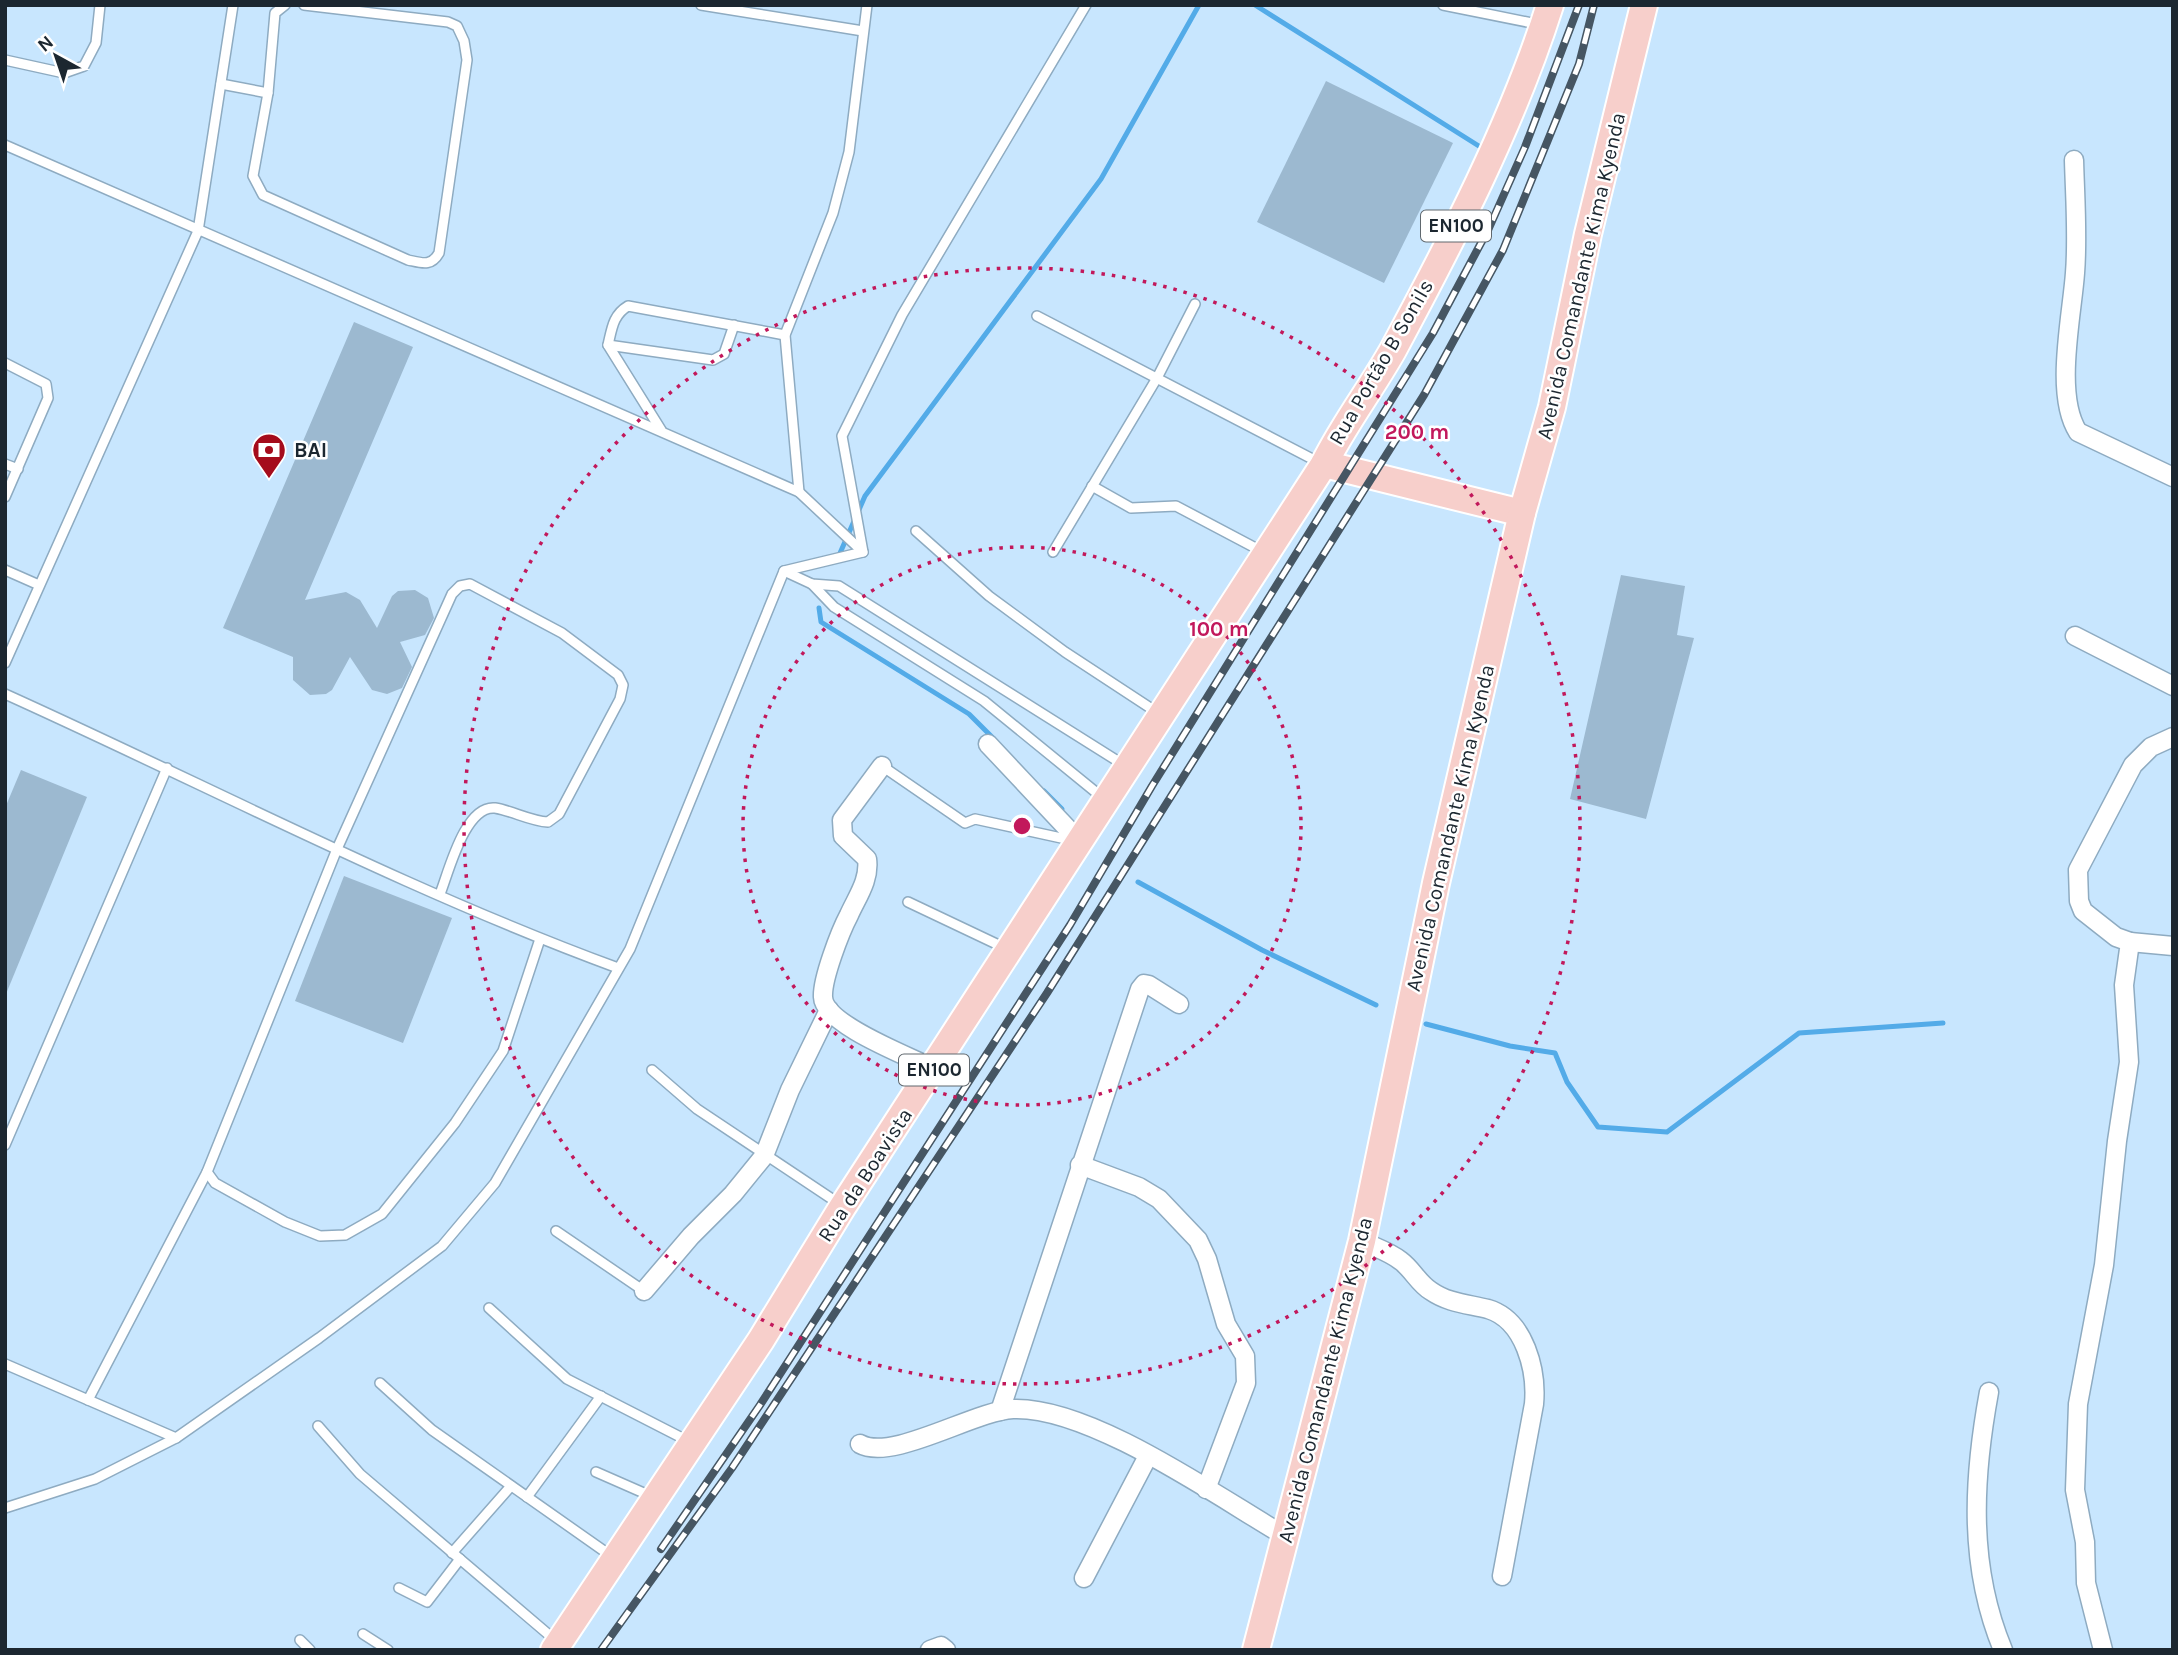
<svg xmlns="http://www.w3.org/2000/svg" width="2178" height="1655" font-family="Karla,sans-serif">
<rect width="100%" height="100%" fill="#c8e6fe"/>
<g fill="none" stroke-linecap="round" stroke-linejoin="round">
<!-- stream -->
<g stroke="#53abe8" stroke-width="5">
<polyline points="1255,5 1482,148"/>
<polyline points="837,560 865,496 1101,179 1199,5"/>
<polyline points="819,608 821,622 969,714 994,739"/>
<polyline points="1044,791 1062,809"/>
<polyline points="1138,882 1262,950 1376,1005"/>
<polyline points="1426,1024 1510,1046 1555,1053 1567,1082 1598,1127 1667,1132 1799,1033 1943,1023"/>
</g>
</g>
<!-- building -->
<g fill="#9cb9d0">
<polygon points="1326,81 1453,143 1384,283 1257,222"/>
<polygon points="354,322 413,347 305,600 346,592 360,600 377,628 392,596 398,591 415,590 428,598 434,618 425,635 400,642 412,667 402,688 387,694 372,690 350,657 332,690 326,694 310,695 293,680 293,657 223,628"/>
<polygon points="1621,575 1685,586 1677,635 1694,638 1646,819 1570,799"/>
<polygon points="21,770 87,797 6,994 5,808"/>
<polygon points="344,876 452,918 403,1043 295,1001"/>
</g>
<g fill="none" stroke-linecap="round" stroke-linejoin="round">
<!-- service casing -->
<g stroke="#8eabc1" stroke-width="12">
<g id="service">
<path d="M285,5l-10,8 -7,80 -15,83 10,19 145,65c14,3 23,7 31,-7l28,-193 -3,-19 -7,-15 -9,-4 -144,-17"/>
<polyline points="701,5 863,31"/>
<polyline points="1443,5 1542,25"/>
<polyline points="5,60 64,73 84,66 96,43 100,5"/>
<polyline points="221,84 268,93"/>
<polyline points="5,145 799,492 863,552"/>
<polyline points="1037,316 1322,464"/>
<polyline points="608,345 713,360 724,354 734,325"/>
<polyline points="5,363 46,384 48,398 5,497"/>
<path d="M661,430l-53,-85c4,-17 5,-30 20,-39l157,29"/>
<polyline points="5,464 18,469"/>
<polyline points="1092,486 1131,508 1176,506 1265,553"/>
<polyline points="799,492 785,335 833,213 849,152 867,5"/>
<polyline points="916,531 989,596 1065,652 1158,713"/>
<polyline points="1053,552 1157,378 1195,304"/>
<polyline points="5,570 39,585"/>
<polyline points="784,571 812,584 839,586 1124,765"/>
<polyline points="812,584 834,607 984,701 1103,798"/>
<polyline points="5,663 198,231 233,5"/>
<path d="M5,694c204,92 403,197 613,274"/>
<polyline points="882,766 965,823 975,819 1075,841"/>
<polyline points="908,902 1005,948"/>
<polyline points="652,1070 697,1109 841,1205"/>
<polyline points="5,1145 167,768"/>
<polyline points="207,1172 215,1183 285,1222 320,1236 345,1235 382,1214 455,1123 503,1051 540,939"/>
<polyline points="556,1231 644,1291"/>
<polyline points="489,1308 567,1379 690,1442"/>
<polyline points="5,1364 176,1438"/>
<polyline points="380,1383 432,1430 614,1558"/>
<path d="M88,1400l119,-228 130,-323 115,-255 8,-8 10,-2 92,49 56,42 5,10 -3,14 -61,115 -11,8c-18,-1 -35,-11 -53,-14 -30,-3 -46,63 -55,86"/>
<polyline points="318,1426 360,1474 555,1640"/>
<polyline points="596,1472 653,1497"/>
<polyline points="527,1497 601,1396"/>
<polyline points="5,1508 95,1479 176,1438 319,1338 442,1246 495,1183 630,949 784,571 863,552 842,436 902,315 1086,5"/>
<polyline points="452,1553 511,1486"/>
<polyline points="399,1588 427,1602 460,1559"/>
<polyline points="363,1634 388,1650"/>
<polyline points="300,1640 310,1650"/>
</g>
</g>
<!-- minor casing -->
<g stroke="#8eabc1" stroke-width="21">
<g id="minor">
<path d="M2074,160c1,38 4,76 1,113 -3,43 -21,122 3,159l95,45"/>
<polyline points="2075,636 2173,686"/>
<polyline points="988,744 1081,843"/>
<path d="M882,766l-40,54 1,16 24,23c3,21 -10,38 -18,56 -9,17 -27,64 -26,82 1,28 88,60 111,72"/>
<polyline points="2130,942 2173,946"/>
<polyline points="1080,1165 1139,1187 1159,1199 1198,1240 1207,1259 1226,1324 1245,1356 1246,1383 1206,1489"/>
<path d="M1362,1241c12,6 28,11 39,20 11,8 18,23 30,30 17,12 37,13 57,18 37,11 49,62 46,95l-32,172"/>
<polyline points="644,1291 691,1236 733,1194 764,1156 790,1090 829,1010"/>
<path d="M1989,1392c-16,87 -21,174 14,258"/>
<polyline points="1000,1411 1140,989 1144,984 1149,985 1179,1004"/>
<path d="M860,1444c32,18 114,-33 153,-35 77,-3 205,88 272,127"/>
<polyline points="1084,1578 1148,1456"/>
<polyline points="930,1650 941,1646 946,1650"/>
<polyline points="2103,1650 2086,1583 2085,1542 2075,1490 2078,1404 2104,1265 2117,1141 2129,1062 2124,985 2130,942 2116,937 2083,911 2079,901 2078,870 2133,765 2151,747 2173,737"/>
</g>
</g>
<!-- primary casing -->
<g stroke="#fff" stroke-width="30">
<g id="primary">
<polyline points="1324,464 1522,513"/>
<path d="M554,1650l207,-310 82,-134 481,-742c20,-40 47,-75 69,-114 59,-110 119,-225 157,-345"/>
<polyline points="1256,1650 1362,1241 1436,883 1522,513 1552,407 1588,234 1644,5"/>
</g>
</g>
<!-- service -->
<use href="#service" stroke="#fff" stroke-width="9"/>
<!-- minor -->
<use href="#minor" stroke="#fff" stroke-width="18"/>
<!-- primary -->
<use href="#primary" stroke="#f7cfcb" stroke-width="26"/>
<!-- rail casing -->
<g stroke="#465663" stroke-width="8">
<g id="rail">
<polyline points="661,1549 760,1405 1070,925 1152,786 1433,333 1489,228 1525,147 1579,5"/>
<polyline points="601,1650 732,1468 1047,993 1424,395 1503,250 1579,64 1594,5"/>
</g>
</g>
<!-- rail -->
<use href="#rail" stroke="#fff" stroke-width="5" stroke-dasharray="16" stroke-linecap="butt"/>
</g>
<!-- distance rings -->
<g fill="none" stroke="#c2185b" stroke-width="3.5" stroke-dasharray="3.5 7">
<circle cx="1022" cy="826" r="279"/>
<circle cx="1022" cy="826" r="558"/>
</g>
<!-- icons -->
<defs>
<g id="bank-pin" transform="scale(1.75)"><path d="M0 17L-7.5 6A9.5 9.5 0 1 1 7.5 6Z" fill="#a50c1c" stroke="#fff"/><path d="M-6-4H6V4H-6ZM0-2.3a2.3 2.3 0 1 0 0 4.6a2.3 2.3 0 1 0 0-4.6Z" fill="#fff"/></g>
</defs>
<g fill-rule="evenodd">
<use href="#bank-pin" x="269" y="450"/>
</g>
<g text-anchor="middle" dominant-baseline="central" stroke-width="5" stroke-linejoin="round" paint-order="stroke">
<!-- shield labels -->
<g fill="#fff" stroke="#60686e" stroke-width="2">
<rect x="1421" y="210.5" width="70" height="31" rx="5"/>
<rect x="899" y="1054.5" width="70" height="31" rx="5"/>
</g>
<g font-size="19" font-weight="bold" fill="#1c2730">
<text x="1456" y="226">EN100</text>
<text x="934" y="1070">EN100</text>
</g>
<!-- street labels -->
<g font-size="21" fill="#1c2730" stroke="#fff">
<text transform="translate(1581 276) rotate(-77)">Avenida Comandante Kima Kyenda</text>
<text transform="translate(1381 362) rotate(-60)">Rua Portão B Sonils</text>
<text transform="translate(1450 828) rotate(-77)">Avenida Comandante Kima Kyenda</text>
<text transform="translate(865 1175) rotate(-57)">Rua da Boavista</text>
<text transform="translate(1325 1380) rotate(-76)">Avenida Comandante Kima Kyenda</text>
</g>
<!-- poi labels -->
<g font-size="21" font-weight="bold" fill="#1c2730" stroke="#fff" text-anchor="start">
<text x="294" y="450">BAI</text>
</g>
</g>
<circle cx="1022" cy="826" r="10" fill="#c2185b" stroke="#fff" stroke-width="3.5"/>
<g font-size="21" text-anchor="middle" font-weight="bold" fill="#c2185b" stroke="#fff" stroke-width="5" stroke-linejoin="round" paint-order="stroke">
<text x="1417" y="439">200 m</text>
<text x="1219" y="636">100 m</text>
</g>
<!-- border -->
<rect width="2178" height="1655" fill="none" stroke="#1c2730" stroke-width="14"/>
<!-- north arrow -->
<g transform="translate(56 56) rotate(320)" stroke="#ffffff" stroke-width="5" paint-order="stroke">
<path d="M0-5L12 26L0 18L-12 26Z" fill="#1c2730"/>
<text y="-10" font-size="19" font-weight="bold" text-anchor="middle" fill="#1c2730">N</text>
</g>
</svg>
